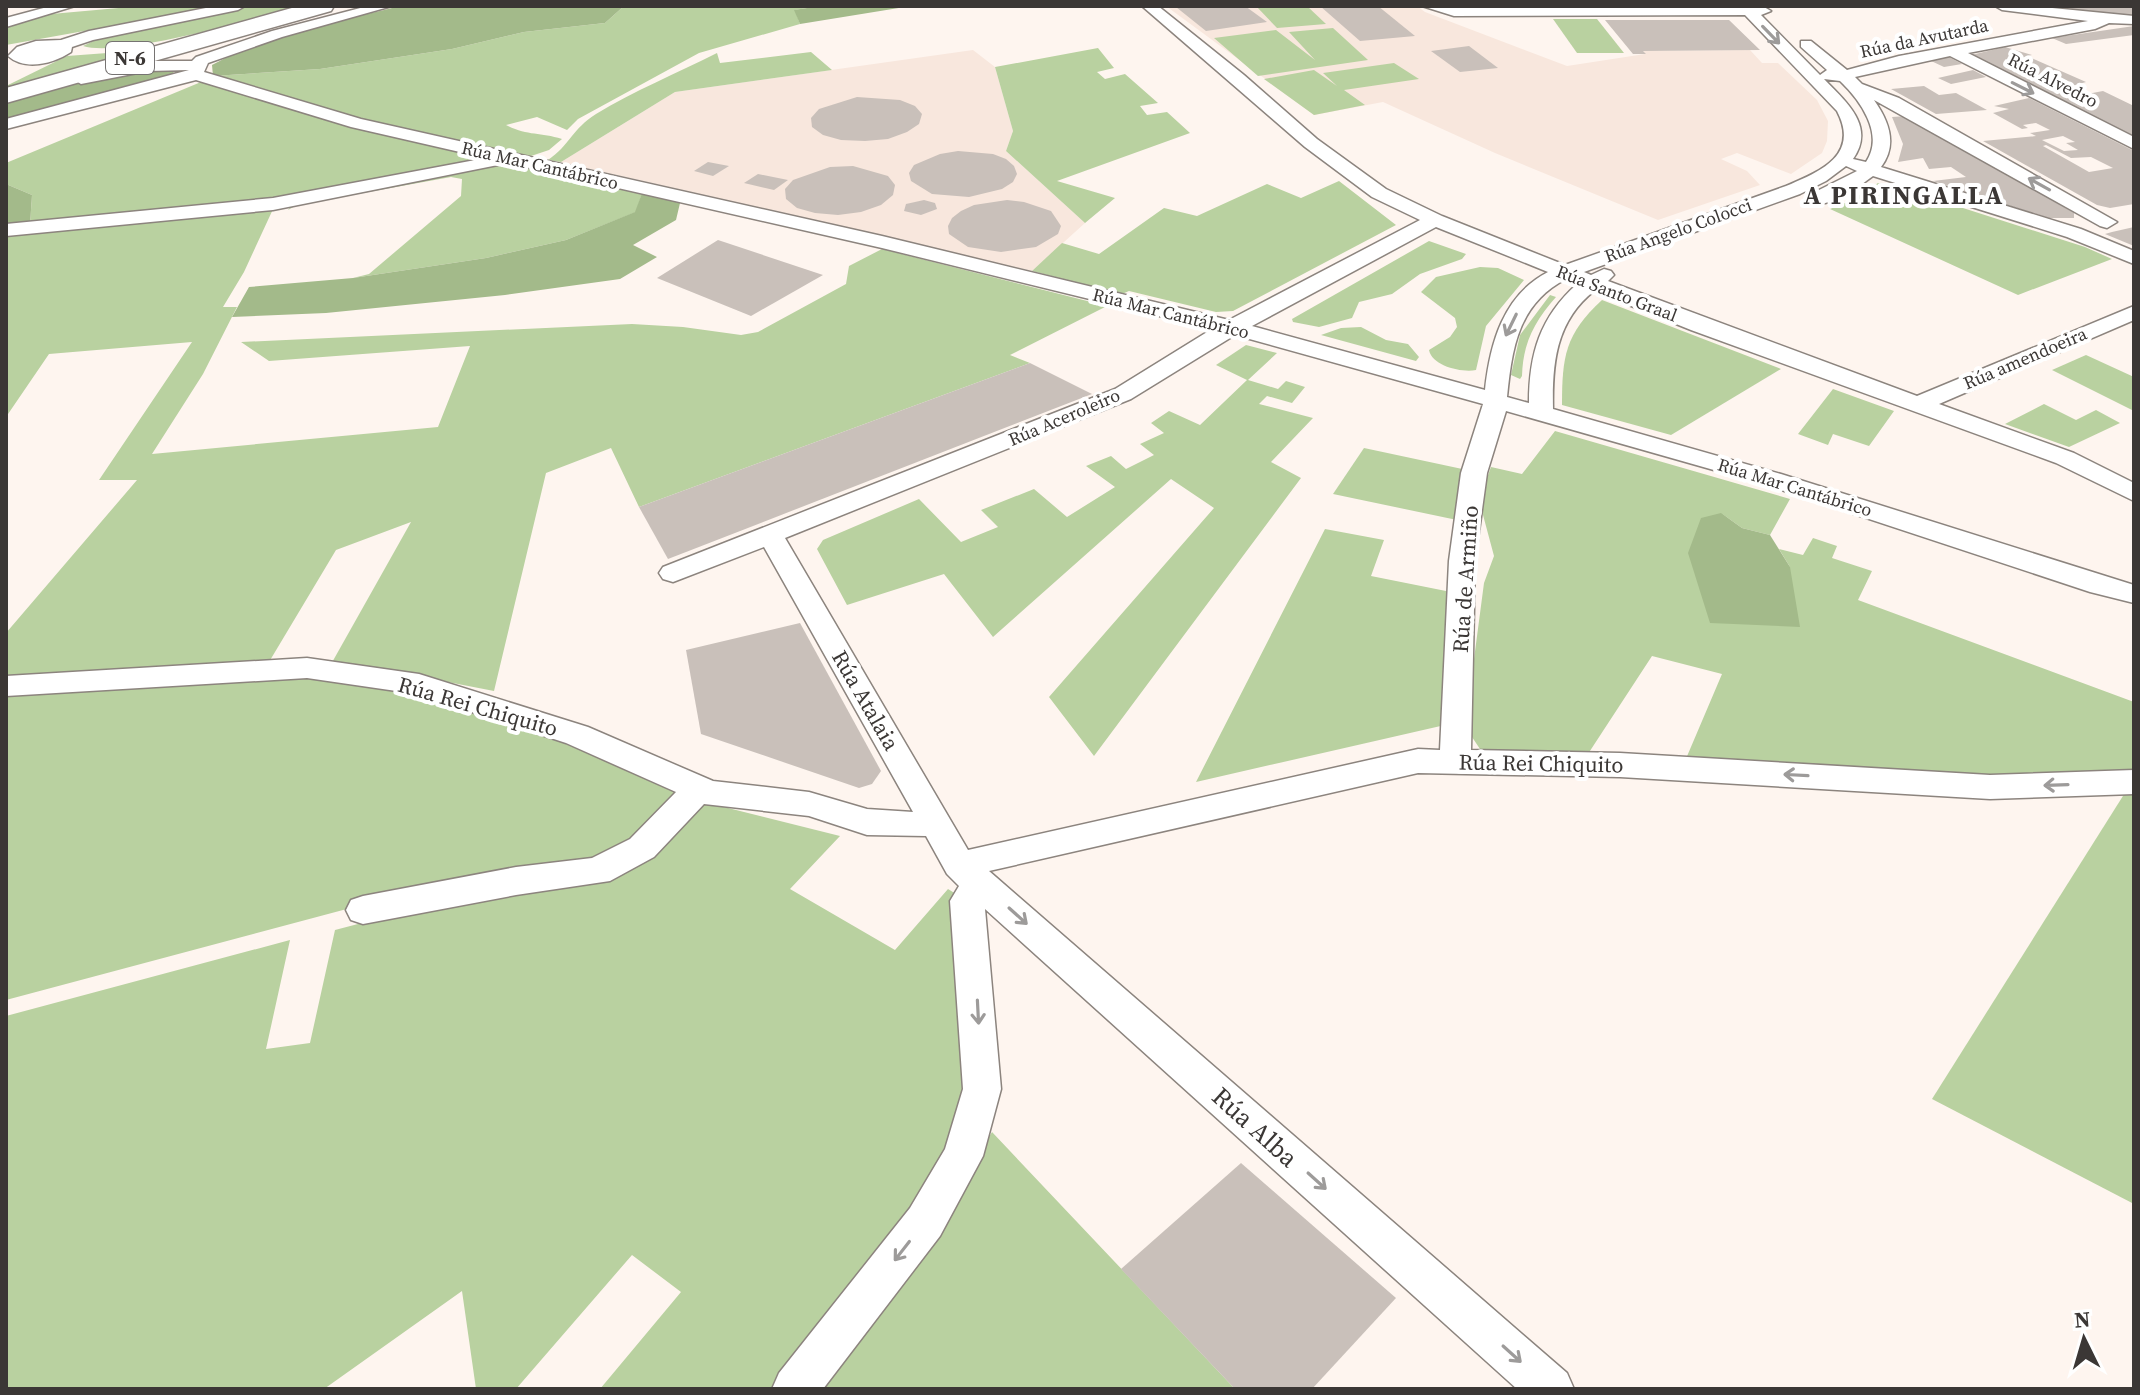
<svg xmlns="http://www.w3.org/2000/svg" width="2140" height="1395" font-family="'Source Serif 4',serif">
<rect width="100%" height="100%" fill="#fef5ef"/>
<!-- built -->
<g fill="#f8e7dd">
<polygon points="1166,6 1417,6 1425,12 1567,66 1645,54 1643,51 1750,50 1762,63 1778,63 1817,100 1828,121 1827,141 1822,153 1791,174 1737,153 1721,159 1747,171 1760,185 1658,220 1495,153 1383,102 1314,115"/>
<polygon points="973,50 995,67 1013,131 1006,151 1085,223 1032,271 561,162 675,92"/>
</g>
<!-- green -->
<g fill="#b9d1a0">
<polygon points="141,6 224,6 6,45 6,27 40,15"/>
<path d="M253,6h52c-45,11 -184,52 -222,40l21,-10z"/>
<path d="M624,6h196l-25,4 5,14 -101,29 -121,66 -11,11 -30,-13 -31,8c21,11 34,7 56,14l-13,11 -21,7 -168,-37 -147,-44 107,-7 132,-20 72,-17 81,-9z"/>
<polygon points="1256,6 1307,6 1326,24 1277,28"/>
<polygon points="1553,19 1597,19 1624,53 1577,53"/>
<polygon points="1333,28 1368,60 1258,76 1214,38 1276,30 1315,60 1289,32"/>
<polygon points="1098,48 1114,68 1097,72 1105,79 1125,74 1158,103 1140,106 1147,115 1167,112 1190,133 1057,181 1115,198 1085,223 1006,151 1013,131 995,67"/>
<polygon points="134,51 6,88 6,86 67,56"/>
<path d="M811,52l21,18 -157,22 -114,70 -13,-2c21,-14 25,-32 48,-46 38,-23 81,-41 121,-61l3,10z"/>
<polygon points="1394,63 1419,79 1344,90 1365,105 1314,115 1264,79 1314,70 1337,86 1323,73"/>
<polygon points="201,82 302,112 491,158 265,200 140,211 135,216 30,225 32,195 6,184 6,163"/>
<polygon points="500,164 515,164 642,193 636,212 566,240 486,258 353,278 369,274 461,196 462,179 451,177 297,205 288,210 294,202"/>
<polygon points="1339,181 1396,225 1233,311 1216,312 1129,291 1122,294 1032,271 1062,243 1099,254 1164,208 1197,216 1267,184 1301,198"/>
<polygon points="1878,183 1888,184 2085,247 2112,259 2018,295 1830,209 1852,200"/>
<polygon points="274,207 244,272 223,307 237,307 203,374 152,454 438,427 470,346 269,361 241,342 632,324 683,327 741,335 758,332 846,284 849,266 882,249 1107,306 1010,355 1030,363 639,507 611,448 546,473 494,691 422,677 330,666 411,522 336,550 269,662 6,679 6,633 137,480 99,480 192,342 49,354 6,417 6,233"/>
<polygon points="1429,241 1466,254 1462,259 1420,274 1392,294 1359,302 1352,318 1319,327 1293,322 1292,319"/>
<path d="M1480,267l18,1 26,12 -38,46 -10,44c-14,3 -44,-4 -47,-20l21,-13 7,-10 -2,-9 -34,-26 15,-15z"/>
<path d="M1550,295l6,2c-21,24 -33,45 -34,79l-2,3 -9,-4 9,-40z"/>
<path d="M1602,300l179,69 -110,66 -109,-30c0,-48 3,-71 40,-105z"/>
<polygon points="1361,327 1386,340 1408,344 1419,357 1416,361 1321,335 1341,328"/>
<polygon points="1246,345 1277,353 1248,380 1278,389 1286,381 1305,387 1292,403 1267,396 1259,404 1313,418 1271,462 1301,478 1094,756 1049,697 1214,508 1171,479 993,637 944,574 847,605 817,549 823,540 919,499 961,542 998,527 981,510 1034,489 1067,517 1115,487 1086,466 1111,456 1126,469 1154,455 1140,444 1164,433 1151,423 1169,411 1200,425 1247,380 1216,365"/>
<polygon points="2086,355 2134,377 2134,411 2052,370"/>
<polygon points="1833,389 1894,411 1869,446 1833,434 1828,445 1798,434"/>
<polygon points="2044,404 2076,420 2096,410 2120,423 2069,447 2005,424"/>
<polygon points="1555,431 1790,499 1770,535 1742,528 1721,513 1790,567 1779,549 1803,555 1813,538 1837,546 1832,558 1872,571 1858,600 2134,702 2134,774 2047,777 1685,761 1722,674 1652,656 1586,757 1496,754 1480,749 1468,731 1469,697 1484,583 1494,556 1479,500 1491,467 1522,474"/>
<polygon points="1364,448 1467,470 1457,520 1333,494"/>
<polygon points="1325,529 1384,540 1371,576 1451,592 1445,725 1196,782"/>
<polygon points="333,675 436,693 569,742 685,792 642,841 601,863 358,906 6,1000 6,690"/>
<polygon points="2128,788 2134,788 2134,1204 1932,1099"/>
<polygon points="704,802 840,836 790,889 895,950 948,889 956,894 969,1092 947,1166 774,1389 600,1389 681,1292 632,1255 516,1389 476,1389 462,1291 324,1389 6,1389 6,1016 290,940 266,1049 310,1043 335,930 442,902 536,887"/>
<polygon points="992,1132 1235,1389 819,1389 925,1241"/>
</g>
<!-- forest -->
<g fill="#a3ba8a">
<path d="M400,6h224l-19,17 -81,9 -72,17 -132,20 -107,7 -1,-11c56,-31 126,-43 188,-59z"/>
<polygon points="820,6 911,6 800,24 794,10"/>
<path d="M171,70l4,4 -169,46v-16c55,-18 108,-33 165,-34z"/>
<polygon points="6,184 32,195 30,225 6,228"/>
<polygon points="642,193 680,203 676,220 633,245 657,257 620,279 505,295 326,313 232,317 249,287 353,278 486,258 566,240 635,212"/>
<polygon points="1721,513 1742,528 1770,535 1790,567 1800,627 1710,623 1688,553 1701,518"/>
</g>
<!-- building -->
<g fill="#c9c0ba" fill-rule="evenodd">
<polygon points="1245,6 1267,22 1206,31 1176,7"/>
<polygon points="1320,6 1378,6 1415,36 1360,41"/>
<polygon points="2057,6 2134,6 2134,15 2091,13"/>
<polygon points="1605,20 1729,20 1760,50 1643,51 1646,54 1633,54"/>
<polygon points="2134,26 2134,35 2066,44 2052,38"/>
<polygon points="1469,46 1498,68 1460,72 1431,51"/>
<polygon points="2005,47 2032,55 2027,56 2086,82 2065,88 2082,95 2103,91 2134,106 2134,136 1971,55"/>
<polygon points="1949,57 1962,64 1944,67 1929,60"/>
<polygon points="1973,70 1986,77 1951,84 1938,78"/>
<polygon points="1924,86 1939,95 1956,93 1987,110 1936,114 1891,89"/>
<polygon points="857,97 900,100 915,106 922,114 919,124 907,132 888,139 865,141 841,140 823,135 812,127 811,118 819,109"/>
<path d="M2029,98l105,53v53l-24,4 -13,-3 -114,-64 53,-5 -6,-3 20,-3 -14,-7 -13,2 5,3 -6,1 -29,-16 16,-4 -15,-3zM2063,136l12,6 -9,1 12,7 -14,1 -22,-11zM2046,145l25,13 20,-1 22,11 -24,4 -46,-26z"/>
<polygon points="1907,116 2074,213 2074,218 2049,218 1933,181 1966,177 1951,167 1929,169 1923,158 1898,162 1903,144 1892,117"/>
<polygon points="958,151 993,154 1006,159 1014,166 1017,174 1013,182 1002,189 969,197 932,194 911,181 909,173 914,165 940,154"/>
<polygon points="708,162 729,166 713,176 694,171"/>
<polygon points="853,166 888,176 895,185 893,195 881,205 861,212 838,215 815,213 797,208 786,199 785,189 793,180 830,167"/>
<polygon points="758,174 788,180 774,190 744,183"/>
<polygon points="924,200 935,203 937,209 921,215 904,211 906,204"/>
<polygon points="1007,200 1024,202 1051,211 1061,226 1058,234 1036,247 1001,252 968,247 949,234 948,226 952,218 961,211 974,205"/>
<polygon points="2134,227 2134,246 2105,234 2112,232"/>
<polygon points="718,240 823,275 751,316 657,278"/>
<polygon points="1030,363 1092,394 668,559 639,507"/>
<polygon points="800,623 881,771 872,784 859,788 701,734 686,650"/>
<polygon points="1241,1163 1396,1298 1312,1389 1235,1389 1121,1269"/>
</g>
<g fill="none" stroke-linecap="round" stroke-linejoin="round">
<!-- street casing -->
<g stroke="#8c847e" stroke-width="3">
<g id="street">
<polygon points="51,6 75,6 6,27 6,18"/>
<path d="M216,6h29l-7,4 -145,30 -21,7 -1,5c-18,12 -46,19 -63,4l9,-9 19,-6 25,-1 28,-9z"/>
<path d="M368,6h24l-110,31 -74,26 -4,9 157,47 521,117 347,84 191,-100 -48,-23 -67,-50 -163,-141h16l86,69 73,64 69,50 56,27 123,49 221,-79c35,-15 74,-31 51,-75l-92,-96 -291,1 -32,-10 342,1 7,4 -10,4 59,60 7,-5 -26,-23v-6h10l36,29 52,-14 189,-35 -86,-11 -7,-4h37l102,10v8l-25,-1 -14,6 -127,24 166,84v12l-184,-93 -95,21 7,7 37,14 218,124 -10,6 -7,-2 -226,-126c15,21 24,45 7,67l200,62 53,22v13l-67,-27 -194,-61c-16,12 -45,33 -66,28l-2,-4 2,-4 50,-25 -11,-5 -20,15 -26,13 -216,78 7,3 13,-6 7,2 3,4 -6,6 309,115 217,-90v14l-195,84 135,49 60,30v18l-78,-38 -365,-133 -97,-39c-38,30 -42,72 -41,118l228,65 353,111v18l-44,-11 -327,-108 -257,-73 -19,62 -12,88 -4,189 149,3 370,22 144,-5v24l-144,5 -370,-22 -202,-4 -429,98 578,502 7,16h-57l-532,-480 16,180 -18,67 -43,80 -117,153h-51l7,-16 131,-165 35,-59 18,-60 -13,-188 9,-15 -12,-12 -21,-38 -59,-1 -58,-19 -105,-12 -50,53 -44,24 -94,14 -153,29 -12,-4 -5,-10 5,-10 12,-4 153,-29 76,-9 38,-19 46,-47 -110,-49 -149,-49 -110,-16 -301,18v-20l301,-18 112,16 169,53 125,54 96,11 58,17 46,3 -149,-265 -91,35 -10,-3 -4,-6 4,-6 452,-178 97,-60 -330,-81 -374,-85 -235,47 -267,26v-12l267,-26 213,-40 -135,-31 -155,-47 -190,49v-10l183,-49 -41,1 -67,13 -8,-5 2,-3 73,-15h44l4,-4 76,-26zM1824,79l16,2c20,19 45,53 26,81l-13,-3c23,-33 -7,-57 -29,-80zM1436,227l112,45c-45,23 -58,72 -63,118l-233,-64zM1566,279l11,5c-37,33 -48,70 -48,119l-22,-6c5,-49 11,-93 59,-118zM1235,335l248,69 -22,69 -12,88 -9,189 -22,-1 -450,101 -183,-312 346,-139z"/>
</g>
</g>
<!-- highway casing -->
<g stroke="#8c847e" stroke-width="3">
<polygon id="highway" points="299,6 334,6 331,11 6,103 6,88"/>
</g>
<!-- street -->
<use href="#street" fill="#fff" fill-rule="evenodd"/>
<!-- highway -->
<use href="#highway" fill="#fff" fill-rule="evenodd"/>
</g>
<!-- one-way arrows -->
<defs><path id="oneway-shaft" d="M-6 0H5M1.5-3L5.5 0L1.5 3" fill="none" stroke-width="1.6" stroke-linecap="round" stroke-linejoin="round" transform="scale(2)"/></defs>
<g stroke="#9d9b9a">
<use href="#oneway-shaft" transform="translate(1771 35) rotate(46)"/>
<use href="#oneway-shaft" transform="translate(2023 88) rotate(27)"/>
<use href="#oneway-shaft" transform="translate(2039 184) rotate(-151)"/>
<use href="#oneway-shaft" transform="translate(1511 325) rotate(116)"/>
<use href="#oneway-shaft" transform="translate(1796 775) rotate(-177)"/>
<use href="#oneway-shaft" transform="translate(2056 785) rotate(178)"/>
<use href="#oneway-shaft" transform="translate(1018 916) rotate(42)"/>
<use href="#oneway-shaft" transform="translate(978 1012) rotate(87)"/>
<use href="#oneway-shaft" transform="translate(1317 1181) rotate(42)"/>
<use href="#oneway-shaft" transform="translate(902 1251) rotate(128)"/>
<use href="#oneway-shaft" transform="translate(1512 1354) rotate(42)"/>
</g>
<g text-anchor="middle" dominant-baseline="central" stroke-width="8" stroke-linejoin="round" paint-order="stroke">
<!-- far-street labels -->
<g font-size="18" fill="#3b3735" stroke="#fff">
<text transform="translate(1924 38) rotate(-12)">Rúa da Avutarda</text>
<text transform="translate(2053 80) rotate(27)">Rúa Alvedro</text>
<text transform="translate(540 165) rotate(13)">Rúa Mar Cantábrico</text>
<text transform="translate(1678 230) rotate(-20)">Rúa Angelo Colocci</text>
<text transform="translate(1617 293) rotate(21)">Rúa Santo Graal</text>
<text transform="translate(1171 313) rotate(14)">Rúa Mar Cantábrico</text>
<text transform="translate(2025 358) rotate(-23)">Rúa amendoeira</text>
<text transform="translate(1064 417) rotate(-23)">Rúa Aceroleiro</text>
<text transform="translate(1795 487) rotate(17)">Rúa Mar Cantábrico</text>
</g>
<!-- shield labels -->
<rect fill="#fff" stroke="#767372" stroke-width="2" x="106" y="42" width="48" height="32" rx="6"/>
<g font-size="20" font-weight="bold" fill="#3b3735">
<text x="130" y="58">N-6</text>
</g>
<!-- street labels -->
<g font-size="22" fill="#3b3735" stroke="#fff">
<text transform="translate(1465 579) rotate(-86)">Rúa de Armiño</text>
<text transform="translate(866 700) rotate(60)">Rúa Atalaia</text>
<text transform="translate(478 706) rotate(16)">Rúa Rei Chiquito</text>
<text transform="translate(1541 763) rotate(1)">Rúa Rei Chiquito</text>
</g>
<!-- far-district labels -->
<g font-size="26" font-weight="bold" letter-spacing="2" fill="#3b3735" stroke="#fff">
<text x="1904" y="195">A PIRINGALLA</text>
</g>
<!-- near-street labels -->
<g font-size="26" fill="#3b3735" stroke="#fff">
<text transform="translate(1255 1127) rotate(42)">Rúa Alba</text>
</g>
</g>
<!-- border -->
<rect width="2140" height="1395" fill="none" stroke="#3b3735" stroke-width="16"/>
<!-- north arrow -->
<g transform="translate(2084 1339) rotate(355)" stroke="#ffffff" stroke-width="6" paint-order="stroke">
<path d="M0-6L14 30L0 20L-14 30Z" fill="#3b3735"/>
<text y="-12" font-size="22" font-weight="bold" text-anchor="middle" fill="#3b3735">N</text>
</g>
</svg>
